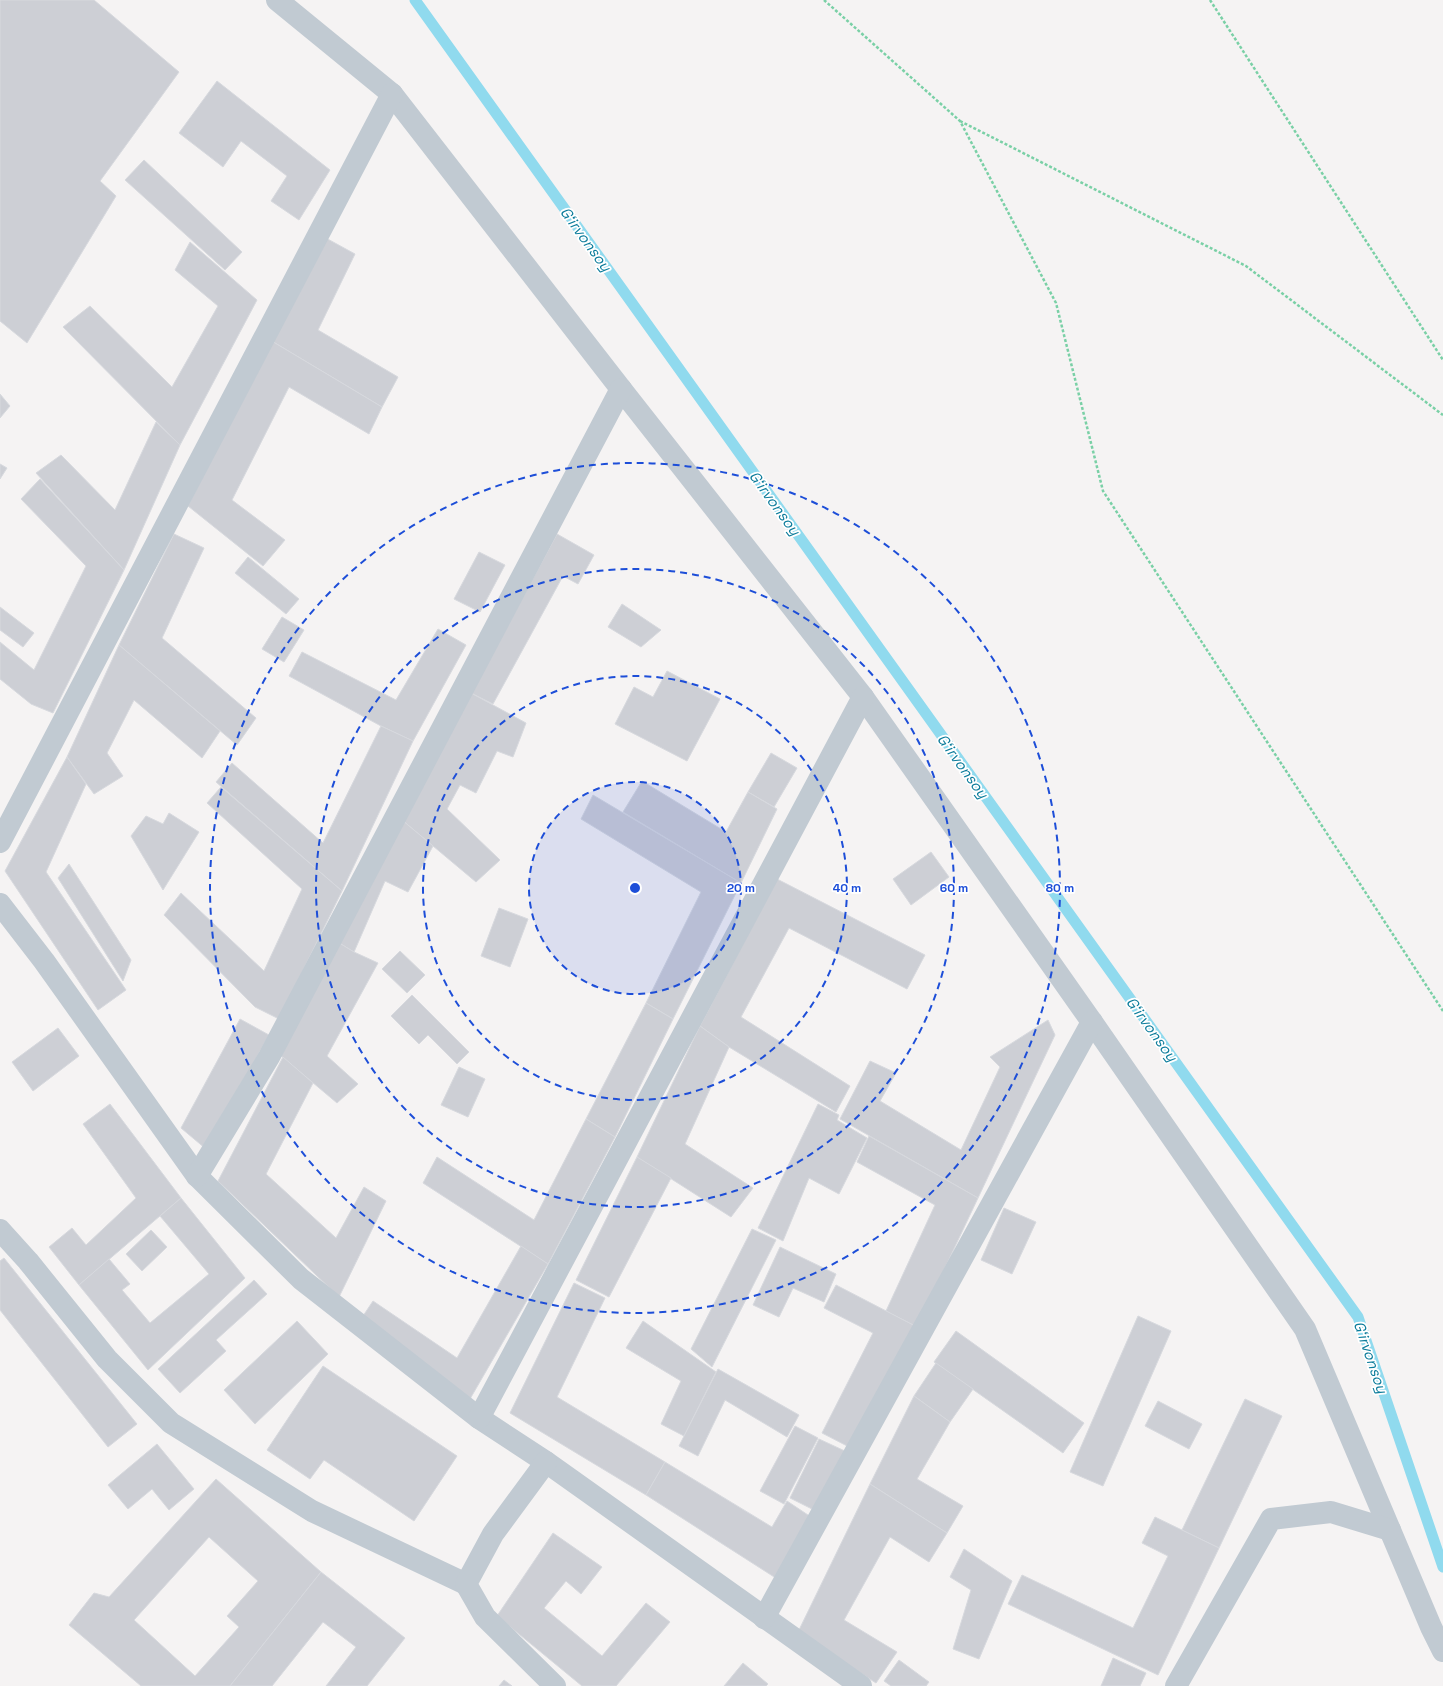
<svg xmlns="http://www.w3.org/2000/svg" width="1443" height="1686" font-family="'Space Grotesk',sans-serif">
<rect width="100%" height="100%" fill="#f5f3f3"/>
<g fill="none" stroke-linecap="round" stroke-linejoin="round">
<!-- stream -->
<polyline stroke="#90daee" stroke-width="11" points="415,0 1358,1317 1443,1567"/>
</g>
<!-- building -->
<g fill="#cdcfd5" stroke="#d7d9de" fill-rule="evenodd">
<polygon points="0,0 94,0 179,72 100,181 116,196 27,343 0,321"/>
<polygon points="217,81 330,170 299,220 271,201 287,176 241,141 223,167 179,133"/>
<polygon points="144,160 242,252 225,270 125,180"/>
<polygon points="324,237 355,254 318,330 398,377 382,407 270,340"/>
<polygon points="190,242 257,300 180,445 63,327 90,306 172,387 218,306 175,270"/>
<polygon points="270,340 382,407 369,434 289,387 232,500 285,540 263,566 188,506"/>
<polygon points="0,394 10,406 0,418"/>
<polygon points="156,422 180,445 124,570 36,473 61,455 115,510"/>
<polygon points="0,464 7,468 0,479"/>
<polygon points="40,479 124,570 53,713 31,704 0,679 0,642 34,670 86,566 21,499"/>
<polygon points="174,534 204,548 162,638 256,718 237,745 119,645"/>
<polygon points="557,534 594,555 578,584 563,576 493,704 471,693"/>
<polygon points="479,552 505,565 480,612 454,599"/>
<polygon points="248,557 299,599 286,614 235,573"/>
<polygon points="622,604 661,630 641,647 608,627"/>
<polygon points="0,607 34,633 23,647 0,630"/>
<polygon points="282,617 304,630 284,662 262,649"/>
<polygon points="438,629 466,645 413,741 381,726 289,676 302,652 396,700"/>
<polygon points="119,645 220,731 202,758 134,700 107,753 123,776 94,794 67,757"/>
<polygon points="667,671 720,699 687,761 615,724 634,687 653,697"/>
<polygon points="471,693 526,723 513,757 497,751 476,793 460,785 447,809 500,860 476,882 402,820"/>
<polygon points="381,726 413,741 342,891 216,782 232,763 323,843"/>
<polygon points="771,753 797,768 774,807 748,792"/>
<polygon points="67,757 86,784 46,872 126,990 98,1010 5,871"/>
<polygon points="642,781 726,832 748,792 777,809 741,883 623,812"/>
<polygon points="221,787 342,891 279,1019 255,1007 164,915 181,893 264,971 302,889 207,803"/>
<polygon points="593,795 741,883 673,1019 646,1003 701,892 581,819"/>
<polygon points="169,813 199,832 163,890 131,836 146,816 163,824"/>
<polygon points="402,820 433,846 408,892 385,881 354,952 336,941"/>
<polygon points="931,852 949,877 911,905 893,879"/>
<polygon points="69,864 131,960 123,981 58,878"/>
<polygon points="777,879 925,955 907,989 789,928 741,1017 850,1086 836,1112 729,1047 700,1026"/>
<polygon points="499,908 528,919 510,967 481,956"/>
<polygon points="336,941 354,952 378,963 327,1056 358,1084 337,1103 280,1055"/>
<polygon points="400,951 425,975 407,993 382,969"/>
<polygon points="412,995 469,1052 457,1064 428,1035 419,1044 391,1016"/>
<polygon points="646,1003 673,1019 615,1137 586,1119"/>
<polygon points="240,1019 269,1035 206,1149 181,1128"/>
<polygon points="1048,1020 1055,1035 978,1198 840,1119 870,1061 896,1073 880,1101 961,1150 1000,1067 990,1057"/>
<polygon points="700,1026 729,1047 685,1144 753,1188 731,1217 637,1157"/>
<polygon points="58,1028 79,1056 33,1091 12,1062"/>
<polygon points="283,1057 313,1083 266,1174 336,1238 364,1187 386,1201 339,1297 218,1181"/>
<polygon points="459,1067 485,1079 468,1117 441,1105"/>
<polygon points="110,1104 181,1198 79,1285 49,1247 72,1228 86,1245 136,1198 83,1124"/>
<polygon points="818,1104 839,1115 837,1120 867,1138 839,1194 809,1178 783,1241 758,1228"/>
<polygon points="586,1119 615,1137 548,1264 423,1183 437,1157 534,1220"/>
<polygon points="869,1136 978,1198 917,1327 886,1311 935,1205 857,1162"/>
<polygon points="637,1157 671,1178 609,1297 576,1280"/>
<polygon points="181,1198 245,1278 148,1370 79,1285 109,1259 130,1284 122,1290 150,1323 209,1274 160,1216"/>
<polygon points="1004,1208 1036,1222 1012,1274 981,1260"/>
<polygon points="752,1229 776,1240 712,1367 691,1349"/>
<polygon points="151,1230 167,1247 142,1271 126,1254"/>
<polygon points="521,1246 548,1264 470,1399 359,1322 373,1301 457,1358"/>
<polygon points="780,1247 836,1274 824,1302 793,1288 779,1317 753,1305"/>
<polygon points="4,1258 137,1424 108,1447 0,1310 0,1261"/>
<polygon points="254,1280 267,1294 216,1340 226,1351 180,1393 158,1369"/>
<polygon points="574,1283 605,1298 557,1397 665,1462 646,1495 510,1413"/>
<polygon points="836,1285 917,1327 853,1449 822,1433 873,1333 824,1308"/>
<polygon points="1138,1316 1171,1331 1103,1486 1070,1472"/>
<polygon points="297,1321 328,1354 255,1424 224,1390"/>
<polygon points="643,1321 716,1372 684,1436 661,1424 681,1381 626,1348"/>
<polygon points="956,1331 1084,1423 1063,1453 934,1362"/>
<polygon points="936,1363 973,1389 950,1422 914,1396"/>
<polygon points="323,1366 457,1456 414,1521 324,1460 310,1479 267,1450"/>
<polygon points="718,1369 799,1415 787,1437 725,1400 698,1456 679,1446"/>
<polygon points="914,1396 950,1422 917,1479 963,1506 947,1533 870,1484"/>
<polygon points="1245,1399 1282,1416 1219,1548 1182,1530"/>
<polygon points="1158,1401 1202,1424 1189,1449 1145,1426"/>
<polygon points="795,1426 818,1438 784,1504 760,1491"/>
<polygon points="819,1439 847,1452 818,1512 790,1498"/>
<polygon points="157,1444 194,1489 169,1510 152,1489 128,1509 108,1485"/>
<polygon points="665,1462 772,1527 787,1501 817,1521 782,1582 646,1495"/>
<path d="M216,1479l105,93 -91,114h-89l-72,-61 25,-32 15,4zM209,1537l49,44 -31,35 12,11 -44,49 -61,-56z"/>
<polygon points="870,1484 947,1533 929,1562 890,1537 844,1620 897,1652 876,1683 798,1632"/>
<polygon points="1155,1517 1219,1548 1158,1675 1008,1604 1022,1575 1133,1628 1168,1556 1142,1543"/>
<polygon points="553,1533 602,1567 581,1594 566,1581 544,1608 602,1656 646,1603 670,1622 616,1686 582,1686 497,1616"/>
<polygon points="964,1549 1012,1581 979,1659 953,1649 971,1590 950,1577"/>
<polygon points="321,1572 405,1638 367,1686 326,1686 356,1647 323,1622 272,1686 230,1686"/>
<polygon points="1113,1658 1146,1673 1140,1686 1101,1686"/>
<polygon points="899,1660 929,1682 926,1686 891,1686 884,1681"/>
<polygon points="743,1663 768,1684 766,1686 724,1686"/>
<polygon points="504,1680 512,1686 499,1686"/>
</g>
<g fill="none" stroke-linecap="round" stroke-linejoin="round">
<!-- path -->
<g stroke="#7ad0a6" stroke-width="2.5" stroke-dasharray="3 2" stroke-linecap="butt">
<polyline points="824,0 960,121 1056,303 1103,491 1443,1011"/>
<polyline points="1210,0 1443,360"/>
<polyline points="960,121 1246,266 1443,415"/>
</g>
<!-- minor -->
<g stroke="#c1cad2" stroke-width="22">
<polyline points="277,0 392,94 621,389 863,697 1092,1022 1305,1329 1431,1627 1443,1651"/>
<polyline points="0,842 392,94"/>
<polyline points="0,904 44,961 197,1176 301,1279 479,1418 546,1462 861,1686"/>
<polyline points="197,1176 269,1057 621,389"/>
<polyline points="0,1230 28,1261 107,1359 171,1423 312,1511 466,1584"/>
<polyline points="479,1418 863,697"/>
<polyline points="546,1462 493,1534 466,1584 485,1617 555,1686"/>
<polyline points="764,1618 1092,1022"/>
<polyline points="1176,1686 1271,1519 1331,1512 1390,1530"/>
</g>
</g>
<!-- distance rings -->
<circle cx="635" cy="888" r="106" fill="#1d4ed8" fill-opacity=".12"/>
<g fill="none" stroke="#1d4ed8" stroke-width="2" stroke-dasharray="7 5">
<circle cx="635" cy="888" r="106"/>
<circle cx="635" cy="888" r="212"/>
<circle cx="635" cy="888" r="319"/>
<circle cx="635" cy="888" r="425"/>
</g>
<g text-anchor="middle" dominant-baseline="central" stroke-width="3.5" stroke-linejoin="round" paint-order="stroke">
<!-- water labels -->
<g font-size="15" font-style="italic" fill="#0c7c9b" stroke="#fff">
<text transform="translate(586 239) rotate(54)">G‘irvonsoy</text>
<text transform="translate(775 503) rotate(54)">G‘irvonsoy</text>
<text transform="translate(963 766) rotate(54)">G‘irvonsoy</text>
<text transform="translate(1152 1029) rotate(54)">G‘irvonsoy</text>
<text transform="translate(1371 1357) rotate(71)">G‘irvonsoy</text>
</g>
</g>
<circle cx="635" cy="888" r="6" fill="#1d4ed8" stroke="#fff" stroke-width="2"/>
<g font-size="12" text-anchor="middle" font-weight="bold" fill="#1d4ed8" stroke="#fff" stroke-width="3.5" stroke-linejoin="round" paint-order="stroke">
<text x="741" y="892">20 m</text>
<text x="847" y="892">40 m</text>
<text x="954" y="892">60 m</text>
<text x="1060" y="892">80 m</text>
</g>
</svg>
